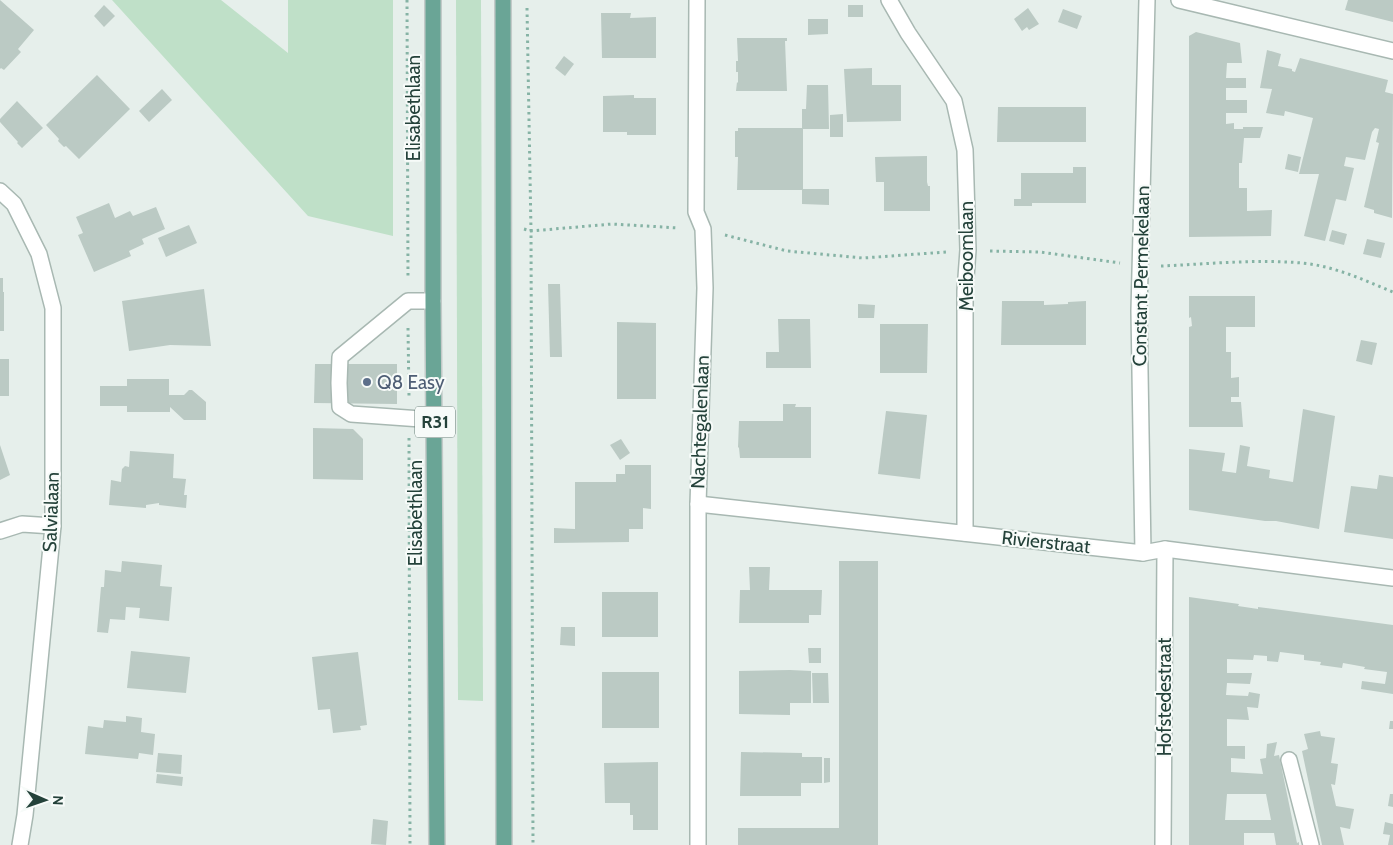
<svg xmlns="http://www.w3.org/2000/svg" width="1393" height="845" font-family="Cabin,sans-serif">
<rect width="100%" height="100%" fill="#e6efeb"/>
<!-- green -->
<g fill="#bfe0c8">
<polygon points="112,0 221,0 288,53 288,0 393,0 393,236 308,216"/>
<polygon points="456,0 481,0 483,701 458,700"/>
</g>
<!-- building -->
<g fill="#bbcac4" fill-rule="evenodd">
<polygon points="0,0 34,30 18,49 21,52 4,70 1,68 0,69"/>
<polygon points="1348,0 1393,0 1393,22 1345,10"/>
<polygon points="104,5 115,16 104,27 94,16"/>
<rect x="848" y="5" width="15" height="12"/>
<polygon points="1028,8 1039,24 1029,30 1027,27 1022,31 1014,19"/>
<polygon points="1063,9 1082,16 1077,29 1058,22"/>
<polygon points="601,13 631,13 630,18 656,17 656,58 602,58"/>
<polygon points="808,19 828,19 828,34 808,35"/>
<polygon points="1196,32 1240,43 1242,63 1227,63 1226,78 1246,78 1246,88 1226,88 1226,100 1247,100 1247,113 1226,113 1226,124 1234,123 1234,129 1243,129 1243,127 1263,127 1260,138 1244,138 1242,163 1239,163 1239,188 1247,188 1247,211 1272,210 1271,236 1189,237 1189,36"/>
<polygon points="737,38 787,38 787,41 785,41 787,91 736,91 737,82 738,83 738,72 736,72 736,61 738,61"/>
<polygon points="1267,50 1281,54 1278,66 1292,69 1292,71 1295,72 1300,58 1388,80 1385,92 1393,94 1392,218 1374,213 1374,210 1364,207 1379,143 1376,142 1379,129 1375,128 1372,132 1365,160 1346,157 1344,166 1354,168 1346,201 1336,199 1325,241 1304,236 1319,174 1299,174 1313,118 1285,111 1284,116 1266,113 1272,89 1260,88"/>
<polygon points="564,56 574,64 565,76 555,68"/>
<polygon points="872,68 872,85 901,85 901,121 847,122 844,69"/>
<polygon points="97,75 130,109 79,159 66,146 64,147 58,141 59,139 46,125"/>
<polygon points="807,85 828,85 829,129 803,129 803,189 829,189 829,205 802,204 802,190 737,190 738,157 735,157 735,131 738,131 738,128 802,128 802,109 806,109"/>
<polygon points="162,89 172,100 149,122 139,111"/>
<polygon points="634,95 634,98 656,98 656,135 627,135 627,132 603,132 603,96"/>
<polygon points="17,101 43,128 22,148 17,143 18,142 0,122 0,119"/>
<polygon points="998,107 1086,107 1086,142 997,142"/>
<polygon points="843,114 843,137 830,137 830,115"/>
<polygon points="1288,154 1301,157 1298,172 1285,169"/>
<polygon points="927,156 927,182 928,186 930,186 930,211 884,211 884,182 876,182 875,157"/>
<polygon points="1073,167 1086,167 1086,203 1032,203 1032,206 1014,206 1014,199 1021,199 1021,173 1073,173"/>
<polygon points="109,203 115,218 130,211 133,216 156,207 165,229 142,239 144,244 129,251 131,256 94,272 78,235 83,233 76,217"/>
<polygon points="189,225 197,243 166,257 158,238"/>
<polygon points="1332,230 1347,234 1344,245 1329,241"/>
<polygon points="1367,239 1385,243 1381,258 1363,254"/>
<polygon points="0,278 3,278 3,292 4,292 4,331 0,331"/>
<polygon points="548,284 560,284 562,357 550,357"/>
<polygon points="204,289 211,346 170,345 129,351 122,301"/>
<polygon points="1189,296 1255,296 1255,327 1226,327 1226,352 1231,352 1231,378 1239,377 1239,397 1231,397 1231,402 1241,402 1243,427 1189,427 1189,327 1192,326 1191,317 1189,318"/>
<polygon points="1002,301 1044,301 1044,305 1068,304 1068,302 1086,301 1086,345 1001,345"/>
<polygon points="858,304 875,305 874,318 858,318"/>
<polygon points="778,319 810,319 811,368 766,368 766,352 779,352"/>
<polygon points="617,322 656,323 656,399 617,399"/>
<polygon points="880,324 928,324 927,373 880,373"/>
<polygon points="1361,340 1377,343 1372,365 1356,361"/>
<rect x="0" y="359" width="9" height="37"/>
<polygon points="315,364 397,364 397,404 314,403"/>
<polygon points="127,379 169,379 169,395 184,395 189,390 192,390 206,402 206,420 184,420 170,407 170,412 127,412 127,406 100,406 100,386 127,386"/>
<polygon points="783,404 796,404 795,407 811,407 811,458 740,458 739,448 738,447 739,421 783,421"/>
<polygon points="1303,409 1335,416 1319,529 1276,521 1265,521 1189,510 1189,449 1225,453 1222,471 1236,473 1240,445 1250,447 1247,466 1270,470 1269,478 1293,482"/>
<polygon points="886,411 927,415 920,479 878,474"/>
<polygon points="313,428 353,429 363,439 363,480 313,479"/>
<polygon points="621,439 630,453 620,460 610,445"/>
<polygon points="0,445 10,475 0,480"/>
<polygon points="130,451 174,454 173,478 186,479 184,495 187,495 186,508 159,505 159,503 146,505 146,508 109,505 111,480 121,482 122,469 125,466 129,467"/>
<polygon points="625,465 651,465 651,509 643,508 643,529 629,529 629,542 554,543 554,528 575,529 575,482 616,482 616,474 625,474"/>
<polygon points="1379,475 1393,477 1393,539 1344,532 1351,486 1377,489"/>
<polygon points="122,561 162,565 160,586 172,587 169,621 139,618 140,608 126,607 125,620 110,619 108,633 97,632 101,587 104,587 105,570 121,572"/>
<polygon points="839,561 878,561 878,845 738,845 738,828 839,828"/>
<polygon points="749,567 770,567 769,590 822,590 821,615 809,615 809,623 739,623 740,590 750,590"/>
<rect x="602" y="592" width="56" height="45"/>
<path d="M1189,597l50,7 -1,2 20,3v-2l135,18v69l-32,-5 1,-8 23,3 2,-12 -23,-3 1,-2 -22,-4 -1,5 -22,-3 1,-3 -17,-2v-5l-24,-3 -2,10 -11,-1v-5l-13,-1 -1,5 -26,-1v14h25l-2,11 -23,-1 -1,12 22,1 1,-4 11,2 -2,14 -11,-1 2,13 -22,-1v27h18v13l-14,-1v14l32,2 -3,-15 6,-1 1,-14 10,-2 -3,14 5,-1 16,78 2,10 2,-1v3h-23l-2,-12h-30v12h-55zM1227,794h39l5,26h-46z"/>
<polygon points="561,627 575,627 575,646 560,645"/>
<polygon points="808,648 821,648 821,663 809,663"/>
<polygon points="131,651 190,657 186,693 127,688"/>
<polygon points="358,652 367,725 360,726 361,730 333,733 330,709 318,710 312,657"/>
<polygon points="790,670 811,671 811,703 790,703 790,715 739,714 739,671"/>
<rect x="602" y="672" width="57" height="56"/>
<polygon points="812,673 828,673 829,703 813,703"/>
<polygon points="126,716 142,718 141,732 155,734 153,755 139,753 138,759 85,754 88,726 103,728 104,720 126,722"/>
<polygon points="1390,721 1393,721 1393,729 1389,729"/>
<polygon points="1320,731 1321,736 1335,738 1331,763 1338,764 1335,785 1331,784 1336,806 1354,809 1350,829 1340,827 1344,845 1322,845 1306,770 1302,751 1308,749 1304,734"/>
<polygon points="741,752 802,753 802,757 822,757 822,783 801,783 801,796 740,796"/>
<polygon points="158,753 182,755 181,774 156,772"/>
<polygon points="824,758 830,758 830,782 824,783"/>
<polygon points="658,762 658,830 633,830 633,815 630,815 630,803 605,803 604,763"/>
<polygon points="157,774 183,777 182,786 156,783"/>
<polygon points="1390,794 1393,794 1393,807 1388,806"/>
<polygon points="373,819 388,821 386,845 371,844"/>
<polygon points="1385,822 1393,824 1393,845 1388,845 1390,835 1383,834"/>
</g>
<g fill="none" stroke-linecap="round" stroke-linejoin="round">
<!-- minor casing -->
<g stroke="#a8b8b2" stroke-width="18">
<g id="minor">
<polyline points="697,0 696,212 703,229 705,288 698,504 698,845"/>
<polyline points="889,0 908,33 954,101 965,150 968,250 965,291 965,533"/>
<polyline points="1179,0 1393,51"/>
<polyline points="0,191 14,204 39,254 53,308 53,526 25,815 20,845"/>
<polyline points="433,301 408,301 340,357 339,383 340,407 351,414 435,420"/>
<polyline points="698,504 1143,553 1165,549 1393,578"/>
<polyline points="0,531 22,524 53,526"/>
<polyline points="1143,553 1139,311 1147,0"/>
<polyline points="1289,760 1311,845"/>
<polyline points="1163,845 1165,549"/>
</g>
</g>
<!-- major casing -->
<g stroke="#c2cac8" stroke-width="18">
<g id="major">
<polyline points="433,0 433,301 437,845"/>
<polyline points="503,0 504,845"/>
</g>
</g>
<!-- path -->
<g stroke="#86b3a5" stroke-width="3" stroke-dasharray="2.5 4" stroke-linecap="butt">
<polyline points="407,0 408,279"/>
<polyline points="527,8 531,231 533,845"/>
<polyline points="524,229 531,231 612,224 679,228"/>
<polyline points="725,235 787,251 863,258 946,252"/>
<polyline points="990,251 1040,252 1120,263"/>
<path d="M1161,266c47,-2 95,-7 141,-3 32,3 62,17 91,29"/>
<polyline points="408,328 409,397"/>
<polyline points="409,438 410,845"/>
</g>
<!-- minor -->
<use href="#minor" stroke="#fff" stroke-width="15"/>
<!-- major -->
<use href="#major" stroke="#6aa596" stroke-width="15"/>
</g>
<!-- markers -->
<circle fill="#5c6f8a" stroke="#f7fbf9" stroke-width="2" cx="367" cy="382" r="5"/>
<g text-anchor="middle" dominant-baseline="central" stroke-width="4" stroke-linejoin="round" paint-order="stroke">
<!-- shield labels -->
<rect fill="#f7fbf9" stroke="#637a73" stroke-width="1" x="415" y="406.5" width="40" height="31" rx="4"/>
<g font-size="18" font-weight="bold" fill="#24423a">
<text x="435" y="422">R31</text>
</g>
<!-- street labels -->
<g font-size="19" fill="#24423a" stroke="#f7fbf9">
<text transform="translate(413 108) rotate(-90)">Elisabethlaan</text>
<text transform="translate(966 256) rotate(-90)">Meiboomlaan</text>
<text transform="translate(1141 276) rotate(-89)">Constant Permekelaan</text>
<text transform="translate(700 422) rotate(-88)">Nachtegalenlaan</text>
<text transform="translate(51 512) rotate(-88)">Salvialaan</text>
<text transform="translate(415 513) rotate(-90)">Elisabethlaan</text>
<text transform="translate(1046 542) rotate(6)">Rivierstraat</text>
<text transform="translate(1164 697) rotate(-90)">Hofstedestraat</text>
</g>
<!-- service labels -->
<g font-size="19" fill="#4e5e75" stroke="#f7fbf9" text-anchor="start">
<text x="377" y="382">Q8 Easy</text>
</g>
</g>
<!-- north arrow -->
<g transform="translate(45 800) rotate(92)" stroke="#f7fbf9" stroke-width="4" paint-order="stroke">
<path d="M0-4L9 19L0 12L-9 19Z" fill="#24423a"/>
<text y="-8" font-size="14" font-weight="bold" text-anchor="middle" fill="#24423a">N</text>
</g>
</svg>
